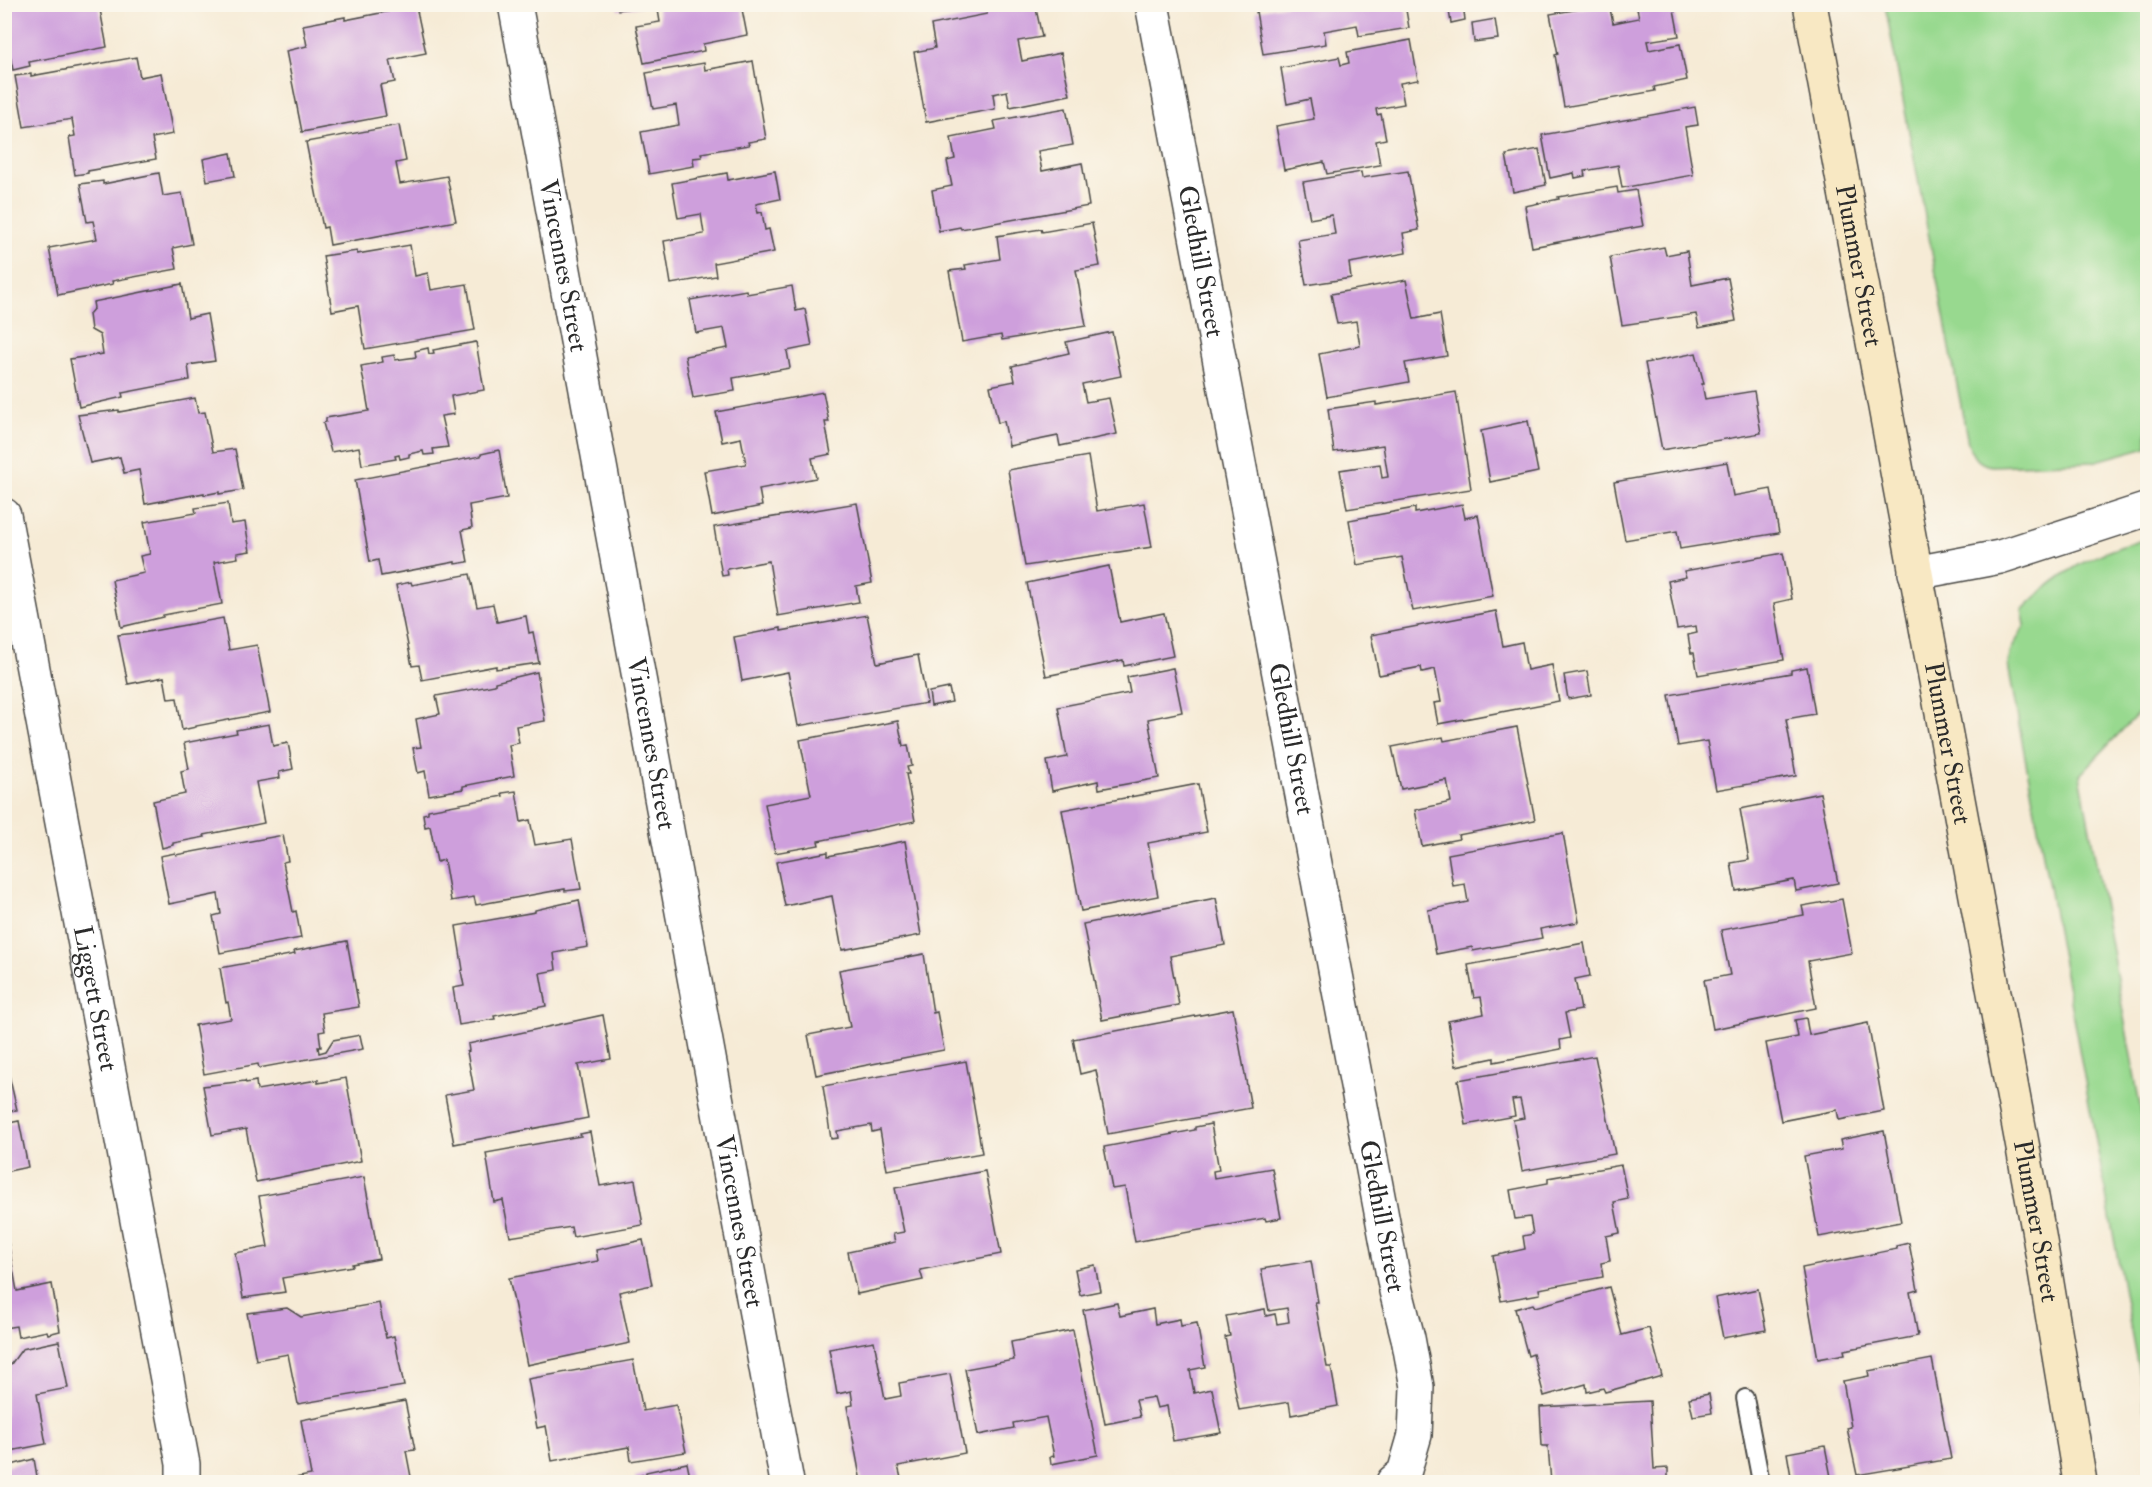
<svg xmlns="http://www.w3.org/2000/svg" width="2152" height="1487" font-family="'IM FELL Double Pica',serif">
<rect width="100%" height="100%" fill="#fbf7ec"/>
<filter id="ink" filterUnits="userSpaceOnUse"><feTurbulence type="fractalNoise" baseFrequency=".0167" numOctaves="2"/><feDisplacementMap in="SourceGraphic" scale="12" xChannelSelector="R" yChannelSelector="G"/><feConvolveMatrix kernelMatrix="1 2 1 2 8 2 1 2 1" color-interpolation-filters="sRGB"/></filter>
<filter id="wash" filterUnits="userSpaceOnUse"><feTurbulence type="fractalNoise" baseFrequency=".008" numOctaves="4" result="noise"/><feDisplacementMap in="SourceGraphic" scale="24" xChannelSelector="R" yChannelSelector="G"/><feGaussianBlur stdDeviation="1.35" result="paint"/><feColorMatrix in="noise" values="0 0 0 0 0 0 0 0 0 0 0 0 0 0 0 0 0 1.4 0 .05"/><feComposite in="paint" operator="in"/></filter>
<g filter="url(#wash)">
<rect width="100%" height="100%" fill="#f6ebd6"/>
<!-- green -->
<g fill="#98d98f" stroke="#62825d" stroke-width="1.5">
<path d="M1885,5h262v442l-54,15 -101,4c-15,-2 -18,-10 -24,-23z"/>
<path d="M2147,539v165l-67,71 67,369v273l-139,-752 3,-15 14,-25 -3,-15c40,-40 71,-57 125,-71z"/>
</g>
<g id="blocks">
<!-- building -->
<g fill="#ce9fdc">
<polygon points="6,4 99,4 107,47 29,62 30,66 13,70 4,24 4,12 7,11"/>
<polygon points="617,4 643,4 643,6 618,10"/>
<polygon points="657,4 741,4 747,35 703,44 704,51 644,63 636,26 660,22"/>
<polygon points="986,4 1035,4 1042,37 1018,41 1022,61 1061,53 1070,95 1010,107 1007,91 993,94 995,109 926,122 914,52 935,48 931,25 987,14"/>
<polygon points="1292,4 1405,4 1409,28 1359,36 1357,25 1324,31 1326,44 1263,54 1256,11"/>
<polygon points="1448,4 1463,4 1465,20 1451,23"/>
<polygon points="1470,4 1492,4 1493,8 1471,11"/>
<polygon points="1609,4 1613,23 1639,18 1636,4 1673,4 1679,36 1647,41 1649,50 1680,44 1687,80 1654,87 1655,91 1564,107 1555,55 1558,54 1550,14"/>
<polygon points="416,6 426,53 390,60 395,82 380,85 386,116 302,132 286,51 307,46 303,25 345,17 345,20"/>
<polygon points="1495,19 1498,39 1474,42 1472,23"/>
<polygon points="1411,40 1418,80 1400,83 1404,104 1376,109 1377,115 1381,114 1386,139 1376,141 1380,165 1327,174 1324,162 1284,170 1276,126 1314,119 1310,99 1287,104 1281,68 1339,57 1341,65 1349,63 1347,52"/>
<polygon points="136,57 140,77 161,73 173,134 152,138 156,159 88,171 88,173 75,175 69,137 75,136 72,119 24,127 15,76 31,74 31,76"/>
<polygon points="753,61 766,139 748,142 749,145 701,153 702,157 693,158 694,166 649,174 641,132 679,125 676,105 653,109 646,73 704,63 705,70"/>
<polygon points="1695,107 1698,125 1685,127 1693,175 1622,188 1618,165 1584,171 1585,176 1575,178 1574,173 1550,178 1542,135"/>
<polygon points="1066,108 1073,145 1038,151 1042,171 1082,163 1089,206 961,229 960,227 939,231 932,190 952,186 947,161 955,159 951,138 996,129 994,121"/>
<polygon points="399,125 406,161 396,163 400,184 447,176 456,221 330,245 327,227 323,228 306,142"/>
<polygon points="1539,149 1546,185 1513,192 1506,155"/>
<polygon points="231,153 235,176 207,181 203,159"/>
<polygon points="775,171 780,199 756,204 758,213 762,212 765,230 769,229 774,252 714,263 716,276 671,284 664,241 704,234 701,214 678,218 672,183 727,173 728,180"/>
<polygon points="1408,171 1419,230 1403,233 1406,253 1349,263 1351,278 1306,285 1298,240 1335,234 1332,215 1310,219 1303,182 1361,172 1362,178"/>
<polygon points="159,173 163,196 182,193 192,244 173,248 177,269 112,281 113,284 58,295 49,248 97,239 93,221 87,222 80,184 103,181 103,184"/>
<polygon points="1617,187 1618,193 1636,190 1643,226 1532,247 1525,206 1559,199 1558,197"/>
<polygon points="1092,223 1100,266 1076,270 1086,326 1002,340 1001,335 962,342 949,271 966,269 965,265 1000,259 997,236 1041,229 1042,232"/>
<polygon points="410,245 415,276 428,273 431,290 467,284 475,330 365,349 358,306 332,311 323,256 357,251 357,254"/>
<polygon points="1664,247 1666,255 1687,251 1692,285 1728,278 1736,321 1699,328 1696,314 1622,325 1610,257"/>
<polygon points="1406,280 1414,319 1440,314 1447,356 1405,363 1409,382 1327,397 1319,354 1360,346 1356,321 1337,324 1331,294"/>
<polygon points="182,284 188,318 207,314 215,361 188,365 190,380 122,393 123,397 79,407 70,359 103,354 100,335 91,330 89,314 94,308 93,302"/>
<polygon points="792,286 796,311 805,309 812,346 787,351 790,368 733,378 735,391 693,398 685,356 728,348 724,328 696,333 690,300 746,290 747,294"/>
<polygon points="1112,332 1121,376 1082,384 1086,402 1109,398 1117,434 1060,446 1058,436 1009,446 1004,421 998,423 990,386 1015,381 1012,366 1069,353 1066,342"/>
<polygon points="476,342 484,390 451,396 454,414 441,416 448,447 433,449 434,454 424,455 423,451 409,454 409,457 400,459 399,455 395,456 396,459 362,465 359,447 331,452 323,423 326,422 326,418 369,411 361,366 383,362 382,357 394,355 395,360 416,357 415,351 428,348 429,354 434,353 433,350"/>
<polygon points="1696,353 1704,384 1702,384 1705,399 1754,391 1761,433 1662,450 1645,363"/>
<polygon points="823,392 829,422 825,422 831,454 812,458 816,478 759,489 762,506 712,516 704,471 746,464 741,438 722,442 716,412"/>
<polygon points="1456,392 1471,489 1347,509 1340,470 1380,464 1382,478 1388,477 1383,445 1334,452 1328,409 1376,402 1376,405"/>
<polygon points="195,398 198,413 205,412 213,452 235,449 243,490 219,494 219,492 204,495 204,493 145,504 139,470 124,473 120,457 90,463 78,415 119,410 119,412"/>
<polygon points="1528,421 1538,472 1490,482 1481,431"/>
<polygon points="499,450 507,498 469,505 472,528 462,530 468,562 455,564 455,562 381,576 378,560 370,562 355,480 481,456 481,454"/>
<polygon points="1088,456 1097,511 1144,503 1152,547 1025,566 1008,470"/>
<polygon points="1727,462 1733,496 1771,489 1779,533 1680,549 1677,531 1625,540 1614,482"/>
<polygon points="228,503 231,524 245,522 250,551 237,553 238,558 214,562 222,604 163,615 163,617 121,627 112,580 144,573 140,556 150,554 144,522 196,513 195,508"/>
<polygon points="857,503 872,583 856,586 859,602 778,616 769,561 727,569 728,575 722,576 714,527"/>
<polygon points="1462,504 1465,518 1478,515 1493,596 1413,611 1402,557 1357,565 1349,520 1415,508 1415,513"/>
<polygon points="1783,553 1792,599 1774,603 1784,660 1698,675 1694,653 1691,653 1688,635 1697,633 1696,626 1677,629 1668,581 1686,577 1684,571"/>
<polygon points="1109,566 1120,622 1164,613 1173,656 1124,666 1123,660 1046,676 1027,583"/>
<polygon points="470,574 477,607 493,604 497,622 526,616 529,633 533,632 539,663 496,669 496,666 422,680 419,665 412,666 396,585 411,582 412,585"/>
<polygon points="1496,611 1503,646 1522,642 1527,670 1552,665 1559,701 1438,724 1434,703 1441,702 1435,669 1422,672 1421,667 1379,675 1371,635"/>
<polygon points="867,615 877,663 918,655 927,703 798,726 788,672 742,681 734,637 781,628 781,631"/>
<polygon points="223,618 229,650 257,645 270,712 196,726 196,727 182,730 177,698 168,699 164,677 128,684 118,635 136,633 136,634"/>
<polygon points="1807,667 1815,714 1786,719 1796,776 1716,790 1707,741 1678,746 1669,695 1791,673 1791,670"/>
<polygon points="1173,668 1182,712 1148,719 1159,778 1099,789 1098,781 1052,791 1047,761 1067,757 1058,707 1130,693 1127,677"/>
<polygon points="1587,671 1591,695 1568,699 1564,675"/>
<polygon points="537,672 545,721 516,726 519,743 509,745 514,776 463,786 463,789 429,795 425,771 418,773 413,748 421,747 416,719 440,714 436,696 495,685 495,682"/>
<polygon points="949,688 952,702 931,706 929,692"/>
<polygon points="898,721 903,746 908,745 912,766 907,767 909,774 906,774 915,821 818,841 819,845 775,853 765,804 811,795 800,740"/>
<polygon points="269,724 273,746 288,743 293,769 279,772 280,778 256,782 264,823 204,835 205,837 173,843 173,845 162,848 153,801 185,794 181,771 189,769 184,743 237,733 236,730"/>
<polygon points="1517,727 1535,820 1458,835 1459,839 1422,846 1415,810 1451,802 1447,780 1401,789 1392,747 1443,737 1444,741"/>
<polygon points="1198,784 1207,832 1148,843 1158,896 1081,911 1062,810"/>
<polygon points="516,791 521,822 530,820 535,845 572,839 581,889 565,891 565,889 476,905 474,897 451,901 444,860 437,862 430,826 425,827 423,814 428,813 428,810 503,796 502,793"/>
<polygon points="1820,793 1838,883 1796,891 1794,880 1736,891 1731,863 1749,860 1740,809"/>
<polygon points="1563,833 1579,922 1540,929 1542,938 1473,951 1472,947 1436,954 1428,910 1468,902 1465,884 1453,886 1448,854"/>
<polygon points="283,835 288,861 283,862 293,912 296,911 301,938 220,953 213,916 221,914 218,894 169,904 160,856 175,853 176,855"/>
<polygon points="905,841 921,935 842,950 832,896 785,906 776,862 828,852 828,856"/>
<polygon points="1216,898 1225,945 1170,956 1179,1005 1102,1020 1083,924"/>
<polygon points="1842,899 1852,953 1808,961 1816,1008 1713,1029 1704,980 1730,975 1721,930 1804,915 1802,906"/>
<polygon points="579,900 588,947 554,953 556,970 540,973 546,1006 494,1016 495,1019 459,1025 453,988 464,986 461,971 463,970 456,926 535,912 535,910"/>
<polygon points="347,941 359,1007 322,1013 325,1031 319,1032 321,1047 318,1047 319,1053 326,1051 333,1040 360,1035 363,1049 259,1068 258,1064 204,1074 195,1025 231,1019 228,1002 226,1003 220,968 295,954 294,951"/>
<polygon points="1584,943 1590,976 1575,979 1581,1010 1565,1013 1570,1038 1560,1040 1561,1049 1494,1062 1494,1058 1456,1066 1448,1021 1484,1014 1481,997 1474,998 1468,965"/>
<polygon points="924,954 933,1013 937,1012 944,1050 816,1075 808,1035 850,1027 839,970"/>
<polygon points="1233,1009 1251,1108 1108,1134 1096,1070 1080,1074 1073,1039"/>
<polygon points="603,1015 611,1059 578,1065 588,1118 454,1144 445,1095 474,1090 467,1052 469,1051 468,1044"/>
<polygon points="1806,1018 1809,1035 1868,1023 1884,1111 1839,1120 1837,1110 1781,1121 1766,1043 1798,1037 1795,1020"/>
<polygon points="1595,1056 1615,1154 1522,1171 1513,1120 1524,1118 1520,1099 1512,1100 1515,1116 1466,1125 1458,1080"/>
<polygon points="966,1061 982,1153 887,1170 880,1130 872,1132 871,1125 837,1131 838,1138 831,1139 823,1086"/>
<polygon points="4,1066 7,1066 17,1110 4,1112"/>
<polygon points="346,1078 361,1161 256,1182 246,1129 212,1135 203,1086 245,1081 246,1083 256,1081 257,1090 318,1080 318,1083"/>
<polygon points="19,1121 28,1167 4,1172 4,1124"/>
<polygon points="1211,1124 1219,1170 1213,1171 1214,1178 1272,1168 1281,1218 1266,1221 1265,1218 1135,1242 1125,1187 1112,1189 1104,1147 1195,1130 1195,1127"/>
<polygon points="1884,1131 1901,1222 1819,1237 1804,1156 1842,1149 1840,1140"/>
<polygon points="590,1132 600,1186 635,1180 643,1225 573,1237 571,1227 510,1237 503,1200 494,1202 486,1153 581,1136 580,1134"/>
<polygon points="1621,1165 1628,1199 1614,1202 1620,1233 1606,1236 1610,1261 1601,1263 1603,1277 1539,1289 1540,1294 1501,1301 1493,1256 1525,1249 1523,1236 1533,1234 1530,1217 1515,1219 1510,1190 1548,1183 1548,1178"/>
<polygon points="985,1171 1001,1254 920,1270 923,1280 857,1294 848,1252 895,1242 893,1234 904,1232 895,1188"/>
<polygon points="364,1177 379,1259 352,1264 353,1266 282,1278 285,1292 243,1298 235,1253 268,1247 259,1196"/>
<polygon points="7,1236 17,1291 52,1284 60,1331 48,1334 47,1331 18,1337 16,1326 4,1328 4,1237"/>
<polygon points="643,1240 652,1285 619,1292 630,1343 527,1365 509,1278 598,1261 596,1250"/>
<polygon points="1909,1243 1918,1290 1910,1292 1918,1336 1844,1350 1845,1354 1818,1359 1802,1268 1897,1249 1896,1246"/>
<polygon points="1311,1261 1318,1302 1315,1302 1327,1367 1331,1367 1338,1406 1291,1415 1289,1402 1239,1410 1225,1337 1230,1336 1226,1316 1265,1309 1266,1316 1275,1314 1277,1324 1289,1322 1287,1308 1269,1311 1261,1269"/>
<polygon points="1095,1265 1100,1291 1080,1295 1075,1269"/>
<polygon points="1609,1287 1622,1335 1649,1328 1662,1376 1605,1392 1603,1388 1587,1392 1586,1384 1544,1396 1533,1354 1528,1356 1515,1309 1533,1304 1535,1307"/>
<polygon points="1758,1289 1766,1330 1723,1338 1715,1298"/>
<polygon points="379,1303 386,1338 394,1336 404,1386 298,1404 288,1354 256,1360 247,1313 287,1308 301,1317"/>
<polygon points="1117,1303 1120,1316 1153,1309 1155,1324 1180,1319 1181,1326 1197,1323 1205,1367 1190,1370 1194,1393 1212,1389 1221,1433 1173,1441 1167,1406 1157,1408 1154,1397 1136,1400 1140,1417 1105,1424 1083,1310"/>
<polygon points="1073,1330 1098,1455 1051,1464 1050,1457 1054,1456 1046,1417 1013,1423 1014,1428 978,1435 965,1369 1014,1360 1011,1342"/>
<polygon points="59,1341 68,1388 37,1394 46,1444 5,1452 5,1365 11,1364 22,1349"/>
<polygon points="874,1341 885,1399 901,1396 899,1383 950,1374 965,1453 898,1466 902,1482 861,1482 847,1406 853,1405 851,1391 837,1394 829,1349"/>
<polygon points="1932,1359 1951,1459 1857,1475 1847,1428 1851,1427 1843,1381 1869,1376 1868,1371"/>
<polygon points="633,1360 643,1411 676,1405 686,1452 631,1461 629,1447 552,1461 546,1426 537,1428 528,1379"/>
<polygon points="1709,1394 1712,1413 1693,1416 1689,1398"/>
<polygon points="405,1401 415,1450 406,1451 412,1482 273,1482 311,1475 301,1420 311,1418 312,1419"/>
<polygon points="1650,1401 1654,1469 1668,1468 1668,1482 1551,1482 1548,1446 1542,1446 1540,1407"/>
<polygon points="1825,1446 1832,1482 1792,1482 1787,1453"/>
<polygon points="34,1459 38,1482 4,1482 4,1467"/>
<polygon points="687,1463 691,1482 636,1482 635,1477 646,1474 646,1472"/>
</g>
</g>
</g>
<g filter="url(#ink)">
<use href="#blocks" fill-opacity="0" stroke="#494845" stroke-width="1.5"/>
<g fill="none" stroke-linecap="round" stroke-linejoin="round">
<!-- lane casing -->
<g stroke="#494845" stroke-width="20">
<polyline id="lane" points="1745,1398 1761,1482"/>
</g>
<!-- street casing -->
<g stroke="#494845" stroke-width="36">
<g id="street">
<path id="s1" d="M515,4l272,1478"/>
<path id="s2" d="M1152,4l244,1287 12,47 9,49 -2,48 -11,38 -11,9"/>
<path id="s3" d="M4,515l179,949v18"/>
<polyline points="1915,573 2000,557 2148,509"/>
</g>
</g>
<!-- secondary casing -->
<g stroke="#494845" stroke-width="36">
<g id="secondary">
<path id="s4" d="M1810,4l228,1225 42,253"/>
</g>
</g>
<!-- lane -->
<use href="#lane" stroke="#fff" stroke-width="16"/>
<!-- street -->
<use href="#street" stroke="#fff" stroke-width="33"/>
<!-- secondary -->
<use href="#secondary" stroke="#f8e8c3" stroke-width="33"/>
</g>
</g>
<g text-anchor="middle" dominant-baseline="central" stroke-width="6" stroke-linejoin="round" paint-order="stroke">
<!-- street labels -->
<g font-size="26" fill="#2b2b2b" stroke="#fbf7ec">
<text stroke="none"><textPath href="#s2" startOffset="262">Gledhill Street</textPath></text>
<text stroke="none"><textPath href="#s4" startOffset="266">Plummer Street</textPath></text>
<text stroke="none"><textPath href="#s1" startOffset="266">Vincennes Street</textPath></text>
<text stroke="none"><textPath href="#s2" startOffset="748">Gledhill Street</textPath></text>
<text stroke="none"><textPath href="#s4" startOffset="752">Plummer Street</textPath></text>
<text stroke="none"><textPath href="#s1" startOffset="752">Vincennes Street</textPath></text>
<text stroke="none"><textPath href="#s3" startOffset="492">Liggett Street</textPath></text>
<text stroke="none"><textPath href="#s2" startOffset="1234">Gledhill Street</textPath></text>
<text stroke="none"><textPath href="#s1" startOffset="1238">Vincennes Street</textPath></text>
<text stroke="none"><textPath href="#s4" startOffset="1238">Plummer Street</textPath></text>
</g>
</g>
<!-- margin -->
<rect width="2152" height="1487" fill="none" stroke="#fbf7ec" stroke-width="24"/>
</svg>
